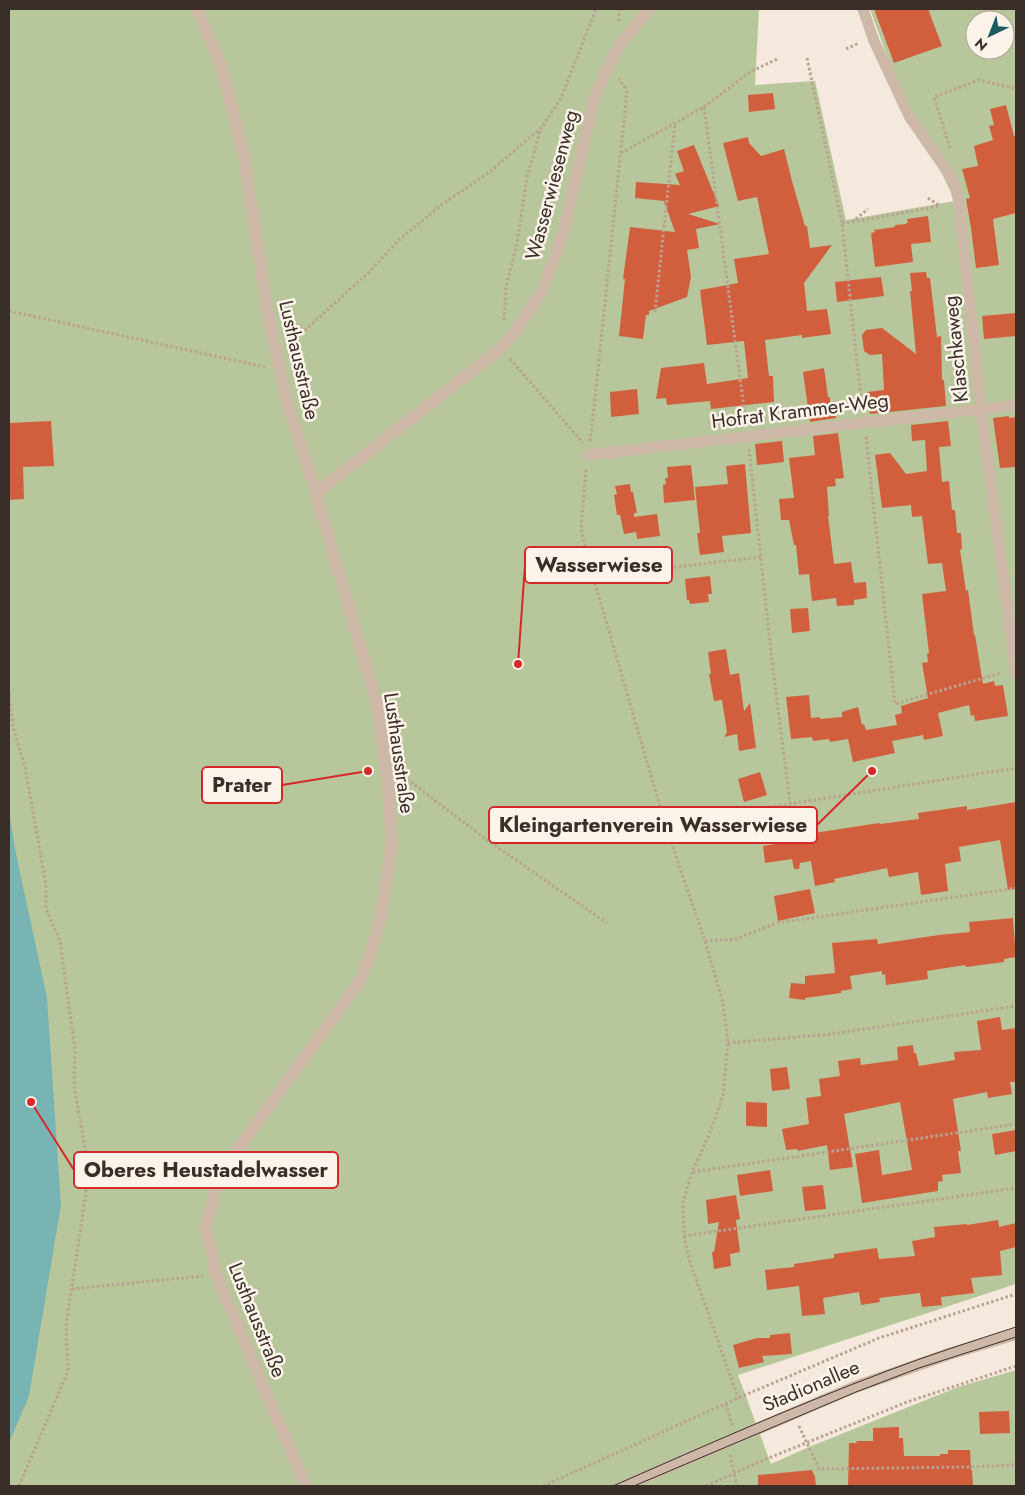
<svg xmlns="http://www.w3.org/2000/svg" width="1025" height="1495" font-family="Jost,sans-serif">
<rect width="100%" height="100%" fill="#f5e9dd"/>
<!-- green -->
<path fill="#b8c69b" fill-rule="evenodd" d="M9,9h750l-4,76 60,-4 31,139 109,-19 -64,-134 -21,-58h146v1275l-278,91 33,89 38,-17 149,-60 58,-17v116h-1007zM975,20h30v30h-30z"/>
<!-- water -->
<polygon fill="#79b4b5" points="9,810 15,849 47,998 61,1205 29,1396 9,1443"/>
<!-- building -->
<g fill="#d15f3e">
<polygon points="874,9 928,9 942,46 894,63"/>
<polygon points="773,93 775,109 749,112 748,95"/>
<polygon points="1006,105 1014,136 1016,136 1016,213 993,219 999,265 976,268 971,228 966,199 970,198 962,169 978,166 974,146 993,140 989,126 994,125 990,109"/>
<polygon points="748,137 749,143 761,156 784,149 792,181 805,226 807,226 810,248 832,245 804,283 807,311 827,309 831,334 802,338 802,335 765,340 769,376 773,376 774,402 711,409 710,401 667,405 666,398 656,399 661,368 704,363 707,384 748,378 744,341 707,345 700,290 738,283 734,259 769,254 757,197 738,201 723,143"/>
<polygon points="694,145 719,206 688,214 720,224 696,229 699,248 687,250 691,277 687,297 649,311 649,315 646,315 643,339 619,336 625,279 623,279 630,227 675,232 664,201 635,198 636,182 680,185 675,174 684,171 677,151"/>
<polygon points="928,216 931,242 911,244 913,262 875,267 871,233 875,232 874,230 895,227 895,225 906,224 906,223 908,223 907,219"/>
<polygon points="926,272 927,278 930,278 937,337 941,336 942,380 944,380 946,406 870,414 867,392 884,390 882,354 870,355 864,351 862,335 866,330 882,328 916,354 910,291 912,291 910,273"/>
<polygon points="881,277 884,296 837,302 835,282"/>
<polygon points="1016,313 1016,336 984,339 982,316"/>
<polygon points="824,368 828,397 830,397 830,402 835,401 836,418 810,422 803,372"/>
<polygon points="637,389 639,414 611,417 610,392"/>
<polygon points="1009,416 1009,418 1016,417 1016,467 1000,468 993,418"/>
<polygon points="51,421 54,466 23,467 24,499 9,500 9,423"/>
<polygon points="948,421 951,446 939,447 942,482 949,481 952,510 955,510 957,533 961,533 962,549 960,550 966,591 968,590 974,635 975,635 983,684 994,681 995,686 1003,685 1008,716 975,721 974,715 971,716 969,705 938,713 943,736 924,740 923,735 892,741 895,753 853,762 848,739 830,742 829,739 813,741 812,737 791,739 786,697 809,695 811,718 820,717 820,719 842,717 842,712 858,707 862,725 864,724 866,730 897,725 895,715 902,713 901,706 928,698 922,663 928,662 927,654 929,653 922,594 946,591 942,563 928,564 922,516 912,517 911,505 882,508 875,455 890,453 906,474 927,471 925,440 912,441 911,425"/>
<polygon points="838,433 844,478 835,479 836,486 827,487 829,516 828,516 834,564 851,562 854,583 866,582 867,598 854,600 854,605 837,606 836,598 812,601 809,574 799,575 796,545 794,545 789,520 781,520 779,499 794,498 789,458 815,455 813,436"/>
<polygon points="782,441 784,462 757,465 755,444"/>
<polygon points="745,464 751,533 722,536 724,552 700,555 697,533 700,533 695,487 728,484 726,466"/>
<polygon points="691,465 695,500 664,503 663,485 666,484 665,478 668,478 667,467"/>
<polygon points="630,484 631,492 633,492 637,513 634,513 634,517 657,514 660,536 637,539 636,532 624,534 620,515 617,515 614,495 617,494 615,486"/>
<polygon points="710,576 712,594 708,594 709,602 690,604 689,600 687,600 685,579"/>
<polygon points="808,608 810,631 792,633 790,609"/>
<polygon points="726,649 730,675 739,673 744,711 750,703 756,748 739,751 737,734 724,737 727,732 722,700 714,701 709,674 711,674 708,652"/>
<polygon points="760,772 767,795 744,802 738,779"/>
<polygon points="1016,802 1016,889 1008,890 1000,840 959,847 961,861 945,864 948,891 921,895 918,872 889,877 887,868 834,879 835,882 815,886 811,861 800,863 799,869 794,869 792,859 765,863 763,846 789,842 784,816 802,812 801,835 879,823 880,824 919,819 918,813 967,806 967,810"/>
<polygon points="810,889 815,913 778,921 774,896"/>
<polygon points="1013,918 1016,957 1004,959 1004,962 966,967 965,965 927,971 928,979 886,985 885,974 882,975 882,971 850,976 852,989 841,991 841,993 805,998 805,1000 789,998 791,983 805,984 805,976 835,973 832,943 877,939 878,944 939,935 970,932 969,922"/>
<polygon points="1000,1017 1002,1030 1016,1028 1016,1082 1010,1082 1012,1094 988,1098 987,1092 953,1099 961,1151 958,1151 961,1173 942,1175 943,1181 938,1182 938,1191 862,1203 855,1154 879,1150 882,1175 912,1170 900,1102 844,1114 853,1167 830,1170 827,1145 798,1151 797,1149 786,1150 782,1129 809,1124 806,1098 821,1096 819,1079 840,1076 838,1061 860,1058 861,1065 898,1060 897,1047 913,1045 914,1053 916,1053 919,1066 955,1060 954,1052 981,1050 977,1021"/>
<polygon points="787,1067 790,1089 772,1091 770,1069"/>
<polygon points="746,1102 767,1103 767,1127 746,1126"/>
<polygon points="1016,1130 1016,1151 995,1155 992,1134"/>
<polygon points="770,1170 773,1191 740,1196 737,1175"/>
<polygon points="823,1185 826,1209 805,1211 802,1187"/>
<polygon points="736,1195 740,1219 736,1220 740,1252 730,1254 731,1266 714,1269 712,1252 714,1252 719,1222 708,1224 706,1200"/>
<polygon points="998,1220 999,1227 1016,1223 1016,1247 1000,1251 1002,1275 971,1278 974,1293 941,1297 942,1305 922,1307 920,1293 879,1298 880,1302 861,1305 859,1292 823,1298 825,1314 802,1316 799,1286 767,1290 765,1270 794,1267 794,1264 834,1258 834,1254 877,1248 879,1259 915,1256 912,1241 935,1237 934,1227 967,1224 967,1225"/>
<polygon points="790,1333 792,1354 762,1356 764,1362 739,1368 733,1345 757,1338 770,1338 770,1335"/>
<polygon points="1009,1411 1010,1433 980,1434 979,1412"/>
<polygon points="899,1427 899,1438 903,1438 904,1456 940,1456 940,1454 948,1454 948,1450 970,1450 971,1470 972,1470 973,1486 848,1486 849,1443 857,1443 856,1441 873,1441 873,1428"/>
<polygon points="812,1470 815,1477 816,1486 758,1486 758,1475"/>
</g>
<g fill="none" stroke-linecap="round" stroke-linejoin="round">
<!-- path -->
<g stroke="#baa291" stroke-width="3" stroke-dasharray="2.5 2.5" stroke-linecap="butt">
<polyline points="619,21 619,9"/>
<polyline points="846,49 859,43"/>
<polyline points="807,58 842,223 862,408"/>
<polyline points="704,107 746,423"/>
<polyline points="950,148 934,97 979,80 1016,89"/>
<polyline points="621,153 704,107 750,72 777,59"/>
<polyline points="928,198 940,206"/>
<polyline points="852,222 939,206"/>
<polyline points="842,223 852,222 868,209"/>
<polyline points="9,311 265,367"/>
<polyline points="655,312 675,123"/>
<polyline points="504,320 506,287 517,244 527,177 541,128"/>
<polyline points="290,344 368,273 400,239 440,206 491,171 542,127 561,98 596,9"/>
<polyline points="510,359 583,443"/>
<polyline points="866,437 895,704 1001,673"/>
<polyline points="590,441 595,399 627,91 619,79"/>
<polyline points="749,449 772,661 790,803"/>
<polyline points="586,470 581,528 587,556 666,827 705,941 723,1003 728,1043 723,1096 709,1135 692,1172 683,1202 684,1236 690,1262 738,1398"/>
<polyline points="669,568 761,557"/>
<polyline points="9,694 13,727 25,767 46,885 46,909 60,941 75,1050 74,1085 89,1172 66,1326 68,1371 19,1486"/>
<polyline points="403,776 487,840 607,923"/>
<polyline points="666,827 745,811 1016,768"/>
<polyline points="705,941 736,939 777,923 1016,888"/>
<polyline points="728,1043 832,1034 1016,1006"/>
<polyline points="693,1172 1016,1124"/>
<polyline points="684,1236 1016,1188"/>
<polyline points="72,1289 203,1276"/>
<polyline points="726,1404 732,1425"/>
<polyline points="799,1426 819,1469 966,1467 1016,1465"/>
<polyline points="730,1455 737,1486"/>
<polyline points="543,1486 738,1398 879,1338 1016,1294"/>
<polyline points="706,1486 759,1462 907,1402 1016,1366"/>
</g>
<!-- service -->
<g stroke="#ceb8a7" stroke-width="11">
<polyline points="863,9 874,41 909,116 954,181 959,203 981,409 1016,673"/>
<polyline points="588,455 1016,405"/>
</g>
<!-- minor -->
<g stroke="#ceb8a7" stroke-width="12">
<polyline points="197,9 222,67 243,151 270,326 289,409 316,493 378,708 388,784 392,844 380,922 362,978 219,1175 206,1226 216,1275 306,1486"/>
<polyline points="316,493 471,372 503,346 519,326 543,289 563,234 594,99 608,67 619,46 649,9"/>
<polyline points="624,1486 855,1387 949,1354 1016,1334"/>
</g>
<!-- tram -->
<g stroke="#3a2e28" stroke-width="1">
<path d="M613,1486c91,-40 181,-80 274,-115 42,-16 86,-30 129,-44"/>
<polyline points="634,1486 856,1392 919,1368 1016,1337"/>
</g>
</g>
<g text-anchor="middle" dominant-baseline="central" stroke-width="5" stroke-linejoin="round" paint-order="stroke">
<!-- street labels -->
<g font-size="20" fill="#3a2e28" stroke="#fcf3ea">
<text transform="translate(552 185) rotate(-75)">Wasserwiesenweg</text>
<text transform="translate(956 349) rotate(-96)">Klaschkaweg</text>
<text transform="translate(299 360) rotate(77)">Lusthausstraße</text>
<text transform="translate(800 411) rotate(-7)">Hofrat Krammer-Weg</text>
<text transform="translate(399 753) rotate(82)">Lusthausstraße</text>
<text transform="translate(257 1320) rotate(68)">Lusthausstraße</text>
<text transform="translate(811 1386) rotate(-23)">Stadionallee</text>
</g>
</g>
<!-- callouts -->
<path fill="none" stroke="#d62828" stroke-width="2" d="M518 664L525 565M368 771L282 785M872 771L817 825M31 1102L74 1170"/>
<g fill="#d62828" stroke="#fcf3ea" stroke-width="2">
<circle cx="518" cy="664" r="5"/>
<circle cx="368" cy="771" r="5"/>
<circle cx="872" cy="771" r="5"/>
<circle cx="31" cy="1102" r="5"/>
</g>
<g fill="#fcf3ea" stroke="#d62828" stroke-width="2">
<rect x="525" y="547" width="147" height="36" rx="5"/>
<rect x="202" y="767" width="80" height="36" rx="5"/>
<rect x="489" y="807" width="328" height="36" rx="5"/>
<rect x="74" y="1152" width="264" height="36" rx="5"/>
</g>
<g font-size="21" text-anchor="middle" font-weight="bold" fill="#3a2e28">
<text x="599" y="572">Wasserwiese</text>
<text x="242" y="792">Prater</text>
<text x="653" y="832">Kleingartenverein Wasserwiese</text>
<text x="206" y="1177">Oberes Heustadelwasser</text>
</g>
<!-- border -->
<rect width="1025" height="1495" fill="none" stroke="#3a2e28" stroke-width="20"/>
<!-- north arrow -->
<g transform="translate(990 35) rotate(223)"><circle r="24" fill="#fcf3ea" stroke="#aea49c"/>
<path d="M0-4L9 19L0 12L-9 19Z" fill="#195d60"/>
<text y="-8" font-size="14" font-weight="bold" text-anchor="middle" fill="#3a2e28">N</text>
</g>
</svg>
